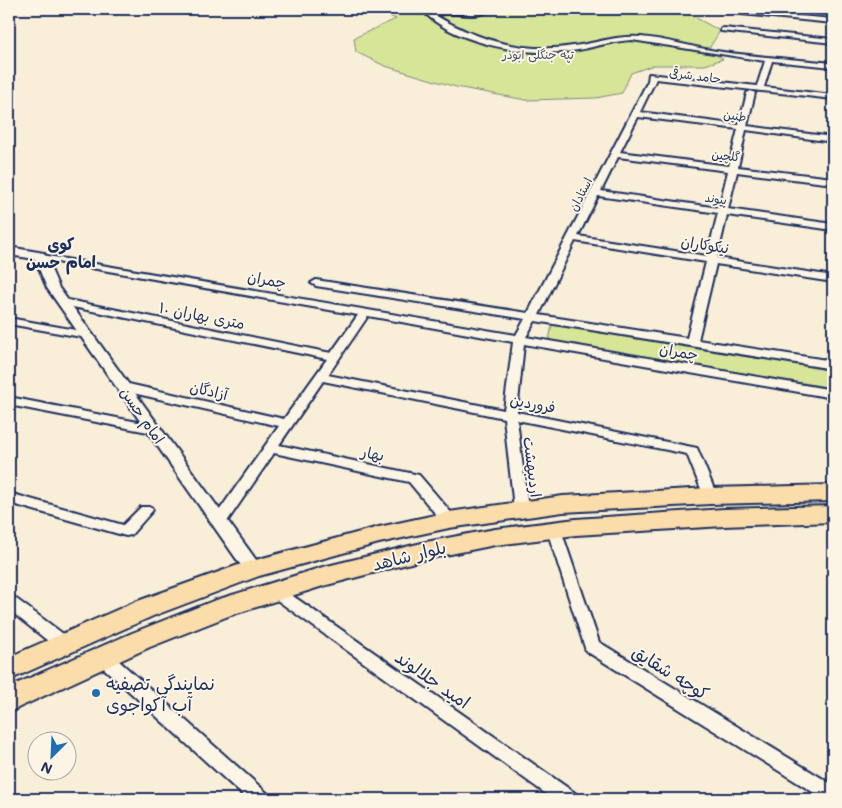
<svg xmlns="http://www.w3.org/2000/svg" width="842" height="808" font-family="Mali,'Playpen Sans Arabic',sans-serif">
<rect width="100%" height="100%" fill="#f9eed8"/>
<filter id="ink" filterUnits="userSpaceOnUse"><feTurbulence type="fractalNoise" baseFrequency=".02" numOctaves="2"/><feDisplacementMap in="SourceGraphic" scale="10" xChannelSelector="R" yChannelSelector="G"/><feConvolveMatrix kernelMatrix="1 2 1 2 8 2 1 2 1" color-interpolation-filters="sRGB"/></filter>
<g filter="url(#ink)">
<!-- green -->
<g fill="#d7e598" stroke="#798a7b">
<polygon points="374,9 684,9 682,10 720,31 708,50 723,59 705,65 654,65 631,73 622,93 596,98 526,100 456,87 385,66 356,52 354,38 396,19"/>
<polygon points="552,324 833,371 833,388 549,341"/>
</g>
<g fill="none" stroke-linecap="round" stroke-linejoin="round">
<!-- minor casing -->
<g stroke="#1b2f5e" stroke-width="4">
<g id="minor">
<path d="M484,9h8c-17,13 -38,0 -57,6 41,25 90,39 138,31 24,-3 44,-11 68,-9 25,2 50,10 75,14 40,6 78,8 117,12v4l-61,-6 -8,26 69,8v4l-177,-20 -16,33 99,13 8,-32 4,-2 4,2 -8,33 86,11v5l-87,-12 -8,37 95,11v6l-96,-12 -9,37 105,15v6l-106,-15 -10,43 116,18v6l-117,-18 -18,76 135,21v8l-298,-48 -9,16 307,53v8l-309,-54 -7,68 180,36 20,48 -2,3h-10l-18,-45 -170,-34 11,88 -2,3h-10l-2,-3 -10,-90 -181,-37 -44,64 140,30 35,41 2,4 -2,4h-10l-35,-42 -135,-29 -50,73h-10l-2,-4 2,-4 65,-92 -155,-35 -6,-4 6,-4 160,36 43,-60 -264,-54 -5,-3 5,-3 268,54 27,-38 -318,-56 -5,-3 1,-2 480,81 9,-16 -209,-33 -5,-3 5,-3 212,33 120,-232 1,-7 108,12 8,-25 -133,-21c-21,1 -40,8 -60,11 -43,6 -113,-7 -145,-36 17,-13 39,2 57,-6zM638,117l100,12 -9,37 -109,-14zM618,157l110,14 -9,37 -118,-17zM598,196l120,17 -11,43 -129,-20zM575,241l131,21 -19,76 -148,-23zM368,316l145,26 -9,68 -176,-35z"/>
<polygon points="744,11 833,19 833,23 742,14 741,13"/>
<polygon points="723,28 833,39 833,43 721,31 721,29"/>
<polygon points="9,318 87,332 93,335 87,338 9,324"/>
<polygon points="9,397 153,425 159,429 153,433 9,405"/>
<polygon points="9,493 123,525 141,507 151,507 153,510 131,535 126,536 9,503"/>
<polygon points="554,525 559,526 561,530 599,642 833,785 833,799 824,799 586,651 547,530 549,526"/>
<polygon points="275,585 280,587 575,793 577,799 553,799 270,595 267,591 270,587"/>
<polygon points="9,596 15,598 70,639 72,644 70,649 64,651 58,649 9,610"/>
<polygon points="103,650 109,652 267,793 269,799 247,799 97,662 95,657 97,652"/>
</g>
</g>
<!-- tertiary casing -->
<g stroke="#1b2f5e" stroke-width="4">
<polygon id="tertiary" points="9,247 44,253 59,288 259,564 262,569 259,574 253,576 247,574 47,288 35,259 9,255"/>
</g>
<!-- primary casing -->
<g stroke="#1b2f5e" stroke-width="4">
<g id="primary">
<polygon points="833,485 833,501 710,504 563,512 449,528 379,543 259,576 153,616 9,680 9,657 135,602 244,563 379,527 449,512 563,496 710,488"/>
<polygon points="833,506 833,522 724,526 576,535 495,545 426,559 323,586 231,615 150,647 9,712 9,687 132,633 213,601 323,567 426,542 495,529 576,519 724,509"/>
</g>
</g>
<!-- minor -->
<use href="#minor" fill="#fcf5e5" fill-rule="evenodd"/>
<!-- tertiary -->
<use href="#tertiary" fill="#fcf5e5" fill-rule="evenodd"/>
<!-- primary -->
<use href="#primary" fill="#fbddab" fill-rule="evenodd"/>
</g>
</g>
<!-- markers -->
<circle fill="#1f6fb2" stroke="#fcf5e5" stroke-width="2" cx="96" cy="693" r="5"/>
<g text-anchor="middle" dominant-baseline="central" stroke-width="4" stroke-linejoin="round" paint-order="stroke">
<!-- far-park labels -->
<g font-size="12" fill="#41536a" stroke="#fcf5e5">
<text x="538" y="54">تپه جنگلی ابوذر</text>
</g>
<!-- far-street labels -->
<g font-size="12" fill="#1b2f5e" stroke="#fcf5e5">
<text transform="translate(695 75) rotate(7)">حامد شرقی</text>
<text transform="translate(735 115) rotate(7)">طنین</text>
<text transform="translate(726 155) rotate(7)">گلچین</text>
<text transform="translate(580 194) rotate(-63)">استادان</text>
<text transform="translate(716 198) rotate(8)">پیوند</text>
</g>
<!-- street labels -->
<g font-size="15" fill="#1b2f5e" stroke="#fcf5e5">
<text transform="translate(705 244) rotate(9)">نیکوکاران</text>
<text transform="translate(267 279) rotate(10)">چمران</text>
<text transform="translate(202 315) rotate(11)">۱۰ متری بهاران</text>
<text transform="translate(679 351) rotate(10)">چمران</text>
<text transform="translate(209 390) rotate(13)">آزادگان</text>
<text transform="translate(533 403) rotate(11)">فروردین</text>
<text transform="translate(143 415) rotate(55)">امام حسن</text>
<text transform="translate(373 453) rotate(12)">بهار</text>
<text transform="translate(533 467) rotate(83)">اردیبهشت</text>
</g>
<!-- neighbourhood labels -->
<g font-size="16" font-weight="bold" fill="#1b2f5e" stroke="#fcf5e5">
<text x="61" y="243">کوی<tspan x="61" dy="18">امام حسن</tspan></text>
</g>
<!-- near-street labels -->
<g font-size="18" fill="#1b2f5e" stroke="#fcf5e5">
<text transform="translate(409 555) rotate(-14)">بلوار شاهد</text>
<text transform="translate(671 672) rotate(32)">کوچه شقایق</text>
<text transform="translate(433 679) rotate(35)">امید جلالوند</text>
</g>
<!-- near-poi labels -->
<g font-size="18" fill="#1b2f5e" stroke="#fcf5e5" text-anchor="start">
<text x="106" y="683">نمایندگی تصفیه<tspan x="106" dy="21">آب آکواجوی</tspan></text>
</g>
</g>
<!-- margin -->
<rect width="842" height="808" fill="none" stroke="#fcf5e5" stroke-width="30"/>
<rect x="15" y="15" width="812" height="778" fill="none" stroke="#1b2f5e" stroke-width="2" filter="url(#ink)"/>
<!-- north arrow -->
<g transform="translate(52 756) rotate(204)"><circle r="24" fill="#fcf5e5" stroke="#a2a6af"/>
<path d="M0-4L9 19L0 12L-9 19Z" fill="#1f6fb2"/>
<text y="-8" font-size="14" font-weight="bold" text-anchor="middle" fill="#1b2f5e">N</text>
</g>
</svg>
